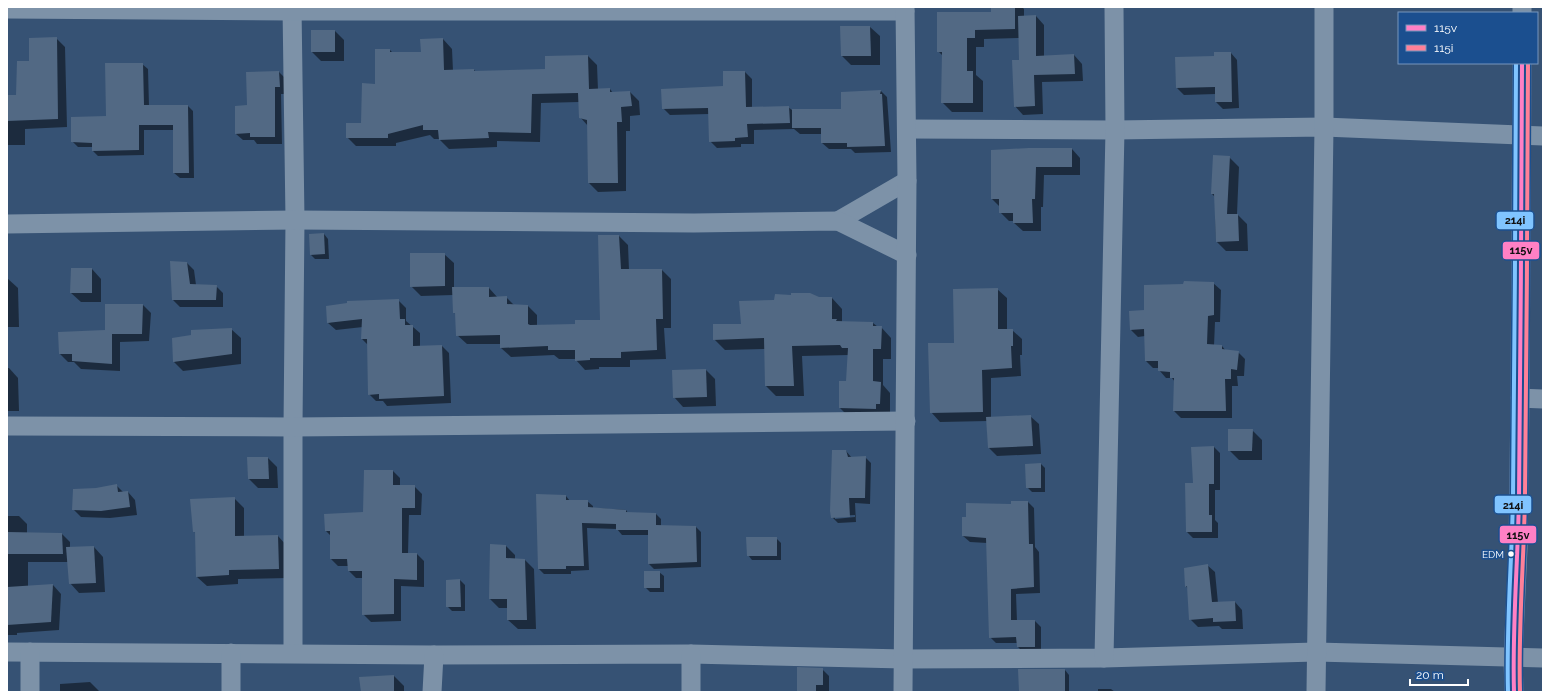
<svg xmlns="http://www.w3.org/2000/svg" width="1550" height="699" font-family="Raleway,sans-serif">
<rect width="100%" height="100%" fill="#365274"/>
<!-- shadow -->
<g fill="#0007" fill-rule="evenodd">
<polygon points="992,7 1022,7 1024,9 1024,17 1036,16 1044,25 1044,57 1074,55 1082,64 1083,81 1042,82 1043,114 1023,115 1015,106 1020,61 1020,38 984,39 984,47 976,47 976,75 983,81 983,112 952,112 942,102 943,56 938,51 992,13"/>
<polygon points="841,27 870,27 880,36 880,65 851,65 842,56"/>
<polygon points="335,31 344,40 344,61 321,61 312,52"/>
<polygon points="56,38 65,47 67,127 25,129 25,145 7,145 7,96 17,96"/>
<polygon points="443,39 452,49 453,71 474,70 476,72 546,70 588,56 597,65 598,90 610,89 613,93 630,92 639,101 640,115 630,116 630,131 626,131 626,191 598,192 589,183 588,126 580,117 579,102 541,103 540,142 497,141 497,147 449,149 439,139 434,139 430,135 396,143 396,146 356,146 347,137 362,124 390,50 393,53 422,53"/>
<polygon points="1231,53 1237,60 1239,108 1223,109 1216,102 1216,94 1184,95 1177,88 1215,57"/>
<polygon points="142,64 148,69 149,106 188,106 193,111 194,178 180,178 174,173 174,130 144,130 144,155 98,156 93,151 93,147 78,147 72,141 107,117"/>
<polygon points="279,72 286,79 286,94 281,94 282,144 257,144 254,140 243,140 236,134 248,106 248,73"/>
<polygon points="745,72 752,79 752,108 788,107 792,110 843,110 881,91 887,97 891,152 855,153 851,149 829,149 822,143 822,134 800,134 794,129 754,130 754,144 741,144 741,147 717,148 710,141 709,114 670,115 663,108 724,87"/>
<polygon points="1072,149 1080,158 1080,175 1044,175 1043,207 1041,207 1041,231 1023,231 1014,223 1014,221 1009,221 1000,212 1000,207 992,199 992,151"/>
<polygon points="1229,157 1239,167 1237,214 1247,224 1248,251 1226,251 1216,241 1215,197 1212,194"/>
<polygon points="324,234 328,239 329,259 315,259 311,255"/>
<polygon points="619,236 628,245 629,270 662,270 671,279 671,328 664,328 666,359 630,360 630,367 599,367 599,369 585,370 576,360 576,359 559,359 554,355 511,357 501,348 501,344 467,344 457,335 456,315 454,312 453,295 421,296 411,286 444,254 454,263 454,288 489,288 498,298 506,297 514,305 528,306 537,315 537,326 576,325 601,321"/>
<polygon points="187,263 194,270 196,285 216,286 223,293 223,307 180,307 173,300"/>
<polygon points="92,269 101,279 101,302 81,302 71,293"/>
<polygon points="7,278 18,288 19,327 7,327"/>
<polygon points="1213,283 1221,290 1220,322 1215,322 1214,346 1222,346 1226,351 1238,352 1245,359 1244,376 1237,376 1238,386 1232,386 1232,418 1181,418 1174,411 1175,382 1172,378 1166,378 1159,370 1159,368 1153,368 1146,361 1145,336 1138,337 1131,330 1145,311"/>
<polygon points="997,289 1007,298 1007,330 1012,330 1022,339 1022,355 1020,355 1021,376 991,378 991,418 1030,416 1039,424 1041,454 997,456 989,448 988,421 940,422 931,412 955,344"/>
<polygon points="819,298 832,298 842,309 842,322 873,323 878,327 881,327 891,338 891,359 883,359 883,385 890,393 890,414 850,418 840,408 847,382 849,355 802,356 804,396 776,396 766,386 765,349 725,350 714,339 742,325"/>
<polygon points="398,300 406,308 406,321 420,333 420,347 442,346 449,353 451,403 387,406 383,401 376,401 369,394 368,345 362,339 363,327 336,330 328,323"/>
<polygon points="143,305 151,313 149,341 120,342 120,371 81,369 74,362 68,362 60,354 106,331"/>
<polygon points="231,329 241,338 241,364 183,371 174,362"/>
<polygon points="7,368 9,368 18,378 19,411 7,411"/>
<polygon points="706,370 715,379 716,406 683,407 674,397"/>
<polygon points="1252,430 1262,440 1262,460 1239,460 1229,450"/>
<polygon points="1214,447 1220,453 1220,490 1215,490 1215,520 1218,523 1218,538 1193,538 1187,532 1186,484 1194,484"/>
<path d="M846,451l6,7 13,-1 6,6 -1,41 -15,-1 1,19 -18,1 -6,-6zM855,515v2l-20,2v-3z"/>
<polygon points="268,458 277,467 278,488 258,488 248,478"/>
<polygon points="1041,464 1045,468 1045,492 1032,492 1027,487"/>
<polygon points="393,471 400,478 400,486 414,486 422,494 421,515 409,515 408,554 417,554 424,561 424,587 401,586 401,621 371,622 363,614 363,578 356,578 349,571 349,566 338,566 331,559 331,536 326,531 364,513"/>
<polygon points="116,485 124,493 128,492 135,500 137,515 110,518 81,517 73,509 96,489"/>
<polygon points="566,496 570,501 587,501 593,506 593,508 626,510 628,513 656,514 661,519 661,526 696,527 701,532 701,567 654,569 649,564 649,535 622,535 617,529 587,528 589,570 571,571 571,574 544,574 539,569"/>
<polygon points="234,498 244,508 244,537 278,536 287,546 288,578 238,579 238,584 207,586 197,577 196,534 194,531"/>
<polygon points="1028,502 1034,508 1035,547 1039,552 1040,593 1016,594 1017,621 1035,621 1041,627 1041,653 1024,653 1018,647 1017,643 996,643 990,637 987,543 970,542 963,536 1012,505"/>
<polygon points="7,516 19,516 27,524 27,534 62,534 70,542 70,548 94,547 103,557 105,592 79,593 70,583 68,562 28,562 28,587 53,585 61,594 59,630 17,633 17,635 7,635"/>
<polygon points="776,538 781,543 781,560 752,560 748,555"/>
<polygon points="506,546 515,555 515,560 525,560 534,569 536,629 518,629 508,620 508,608 499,608 490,599"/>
<polygon points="1207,565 1215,572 1218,603 1235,602 1242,610 1243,629 1222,629 1219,626 1198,627 1190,619 1188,589 1186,586"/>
<polygon points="659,572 664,576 664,592 650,592 645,587"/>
<polygon points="460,580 465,585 465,611 452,611 447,606"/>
<polygon points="822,669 829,676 829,692 798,692"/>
<polygon points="1065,670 1069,675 1069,692 1021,692"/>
<polygon points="394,676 404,686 404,692 362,692 360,678"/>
<polygon points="90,682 100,692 60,692 60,684"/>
<polygon points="1098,689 1111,689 1115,692 1098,692"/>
</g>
<!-- building -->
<g fill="#526984">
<polygon points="991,7 1015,7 1015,29 975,30 975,38 967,38 967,71 973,71 973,103 941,103 942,52 937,52 937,12 991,12"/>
<polygon points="1036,15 1036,56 1074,54 1075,74 1034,75 1035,106 1014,107 1012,60 1019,60 1018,16"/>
<polygon points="840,26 870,26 871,56 841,56"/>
<rect x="311" y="30" width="24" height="22"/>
<polygon points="57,37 58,119 7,121 7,95 16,95 17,61 29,61 29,38"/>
<polygon points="443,38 444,70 474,69 474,71 545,69 545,56 588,55 589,89 610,88 610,92 630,91 632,106 621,107 622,122 617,122 618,183 588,183 587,120 579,118 578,93 532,94 531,133 488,132 489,138 439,140 438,130 423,130 423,125 388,134 388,138 346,138 346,123 361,123 362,83 375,84 375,49 390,49 390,52 421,52 420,39"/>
<polygon points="1214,52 1231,52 1232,102 1215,102 1215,87 1176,88 1175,57 1214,56"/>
<polygon points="105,63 143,63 144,105 188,105 189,173 173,173 173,125 139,125 139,150 92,151 92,143 71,142 71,117 106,116"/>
<polygon points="279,71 280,87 275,87 275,137 250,137 250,133 235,134 235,106 247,105 246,72"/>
<polygon points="723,71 745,71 746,107 789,106 790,123 747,124 748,137 735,138 735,141 709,142 708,108 662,109 661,89 723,86"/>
<polygon points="881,90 880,94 882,94 885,146 847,147 847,143 821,143 821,128 792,128 792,109 841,109 841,92"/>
<polygon points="1029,148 1072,148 1072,167 1036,167 1035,199 1032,199 1033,223 1013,223 1013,213 999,213 999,199 991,199 991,150"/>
<polygon points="1213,155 1230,156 1227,214 1238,214 1239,241 1216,242 1214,194 1211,194"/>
<polygon points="324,233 325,254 310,255 309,234"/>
<polygon points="598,235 619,235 621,269 662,269 663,319 656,319 657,350 621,352 621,358 590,358 590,360 575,361 575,350 548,350 548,346 500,348 500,335 456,336 455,313 453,313 452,287 489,287 489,297 507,296 507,304 528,305 528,324 530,325 575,324 575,320 600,320"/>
<polygon points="410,253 445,253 445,286 410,287"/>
<polygon points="170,261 187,262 190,284 217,285 216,300 172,300"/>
<polygon points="71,268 92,268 92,293 70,293"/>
<polygon points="1184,281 1214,282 1214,315 1208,316 1207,344 1222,345 1222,349 1239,351 1237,370 1231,369 1231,379 1225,379 1226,411 1173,411 1174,378 1170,378 1170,372 1158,371 1158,361 1145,361 1144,329 1130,330 1129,311 1144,310 1144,285 1183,284"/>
<polygon points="998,288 998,329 1013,329 1013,346 1011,346 1012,368 982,370 983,412 930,413 928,343 954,343 953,289"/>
<polygon points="791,293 810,293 819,297 832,297 832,319 837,319 836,321 873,322 873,326 882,326 881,349 873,349 873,381 881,382 880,404 876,404 876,409 839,408 839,381 846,381 848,348 842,348 840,345 792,346 794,386 765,386 764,338 713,340 713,324 741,324 739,301 774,300 775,294 791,295"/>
<polygon points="399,299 400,319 405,319 405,325 413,325 413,346 442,345 444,396 379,399 379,394 368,395 367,339 361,339 362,319 327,323 326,306 347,303 347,301"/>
<polygon points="105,304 143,304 142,334 112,334 112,364 72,361 72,354 59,354 58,332 105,330"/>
<polygon points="232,328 232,354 173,362 172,338 191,335 191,330"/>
<polygon points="706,369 707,397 673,398 672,370"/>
<polygon points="1031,415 1033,446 988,448 986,417"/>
<polygon points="1228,429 1253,429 1252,451 1228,451"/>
<polygon points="1214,446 1214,484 1209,484 1209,515 1212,515 1212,532 1186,532 1185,483 1193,483 1191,447"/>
<polygon points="832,450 846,450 848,457 866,456 865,498 849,498 850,517 831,518 830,511"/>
<polygon points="247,457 268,457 269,479 248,479"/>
<polygon points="1041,463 1041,488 1026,488 1025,464"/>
<polygon points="364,470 393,470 393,485 415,485 415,508 402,508 402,553 417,553 417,580 394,579 394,614 362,615 362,571 348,571 347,559 330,559 330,531 325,531 324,514 363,512"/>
<polygon points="117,484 118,492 128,491 130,507 101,511 72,510 73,489 96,488"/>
<polygon points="536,494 566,495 566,500 588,500 588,507 626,510 626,512 656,513 656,525 696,526 697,562 648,564 648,530 616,530 616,524 582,523 584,566 566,566 566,569 538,569"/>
<polygon points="235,497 235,536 278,535 279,569 229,570 229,575 196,577 195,532 193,532 190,499"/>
<polygon points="1011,501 1028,501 1029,544 1033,544 1034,587 1011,589 1011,620 1035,620 1035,647 1017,647 1016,637 989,638 986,538 962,536 962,517 966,517 966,503 1011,504"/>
<polygon points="7,532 62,533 63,554 7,554"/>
<polygon points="746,537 777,537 777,556 747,556"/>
<polygon points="490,544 506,545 506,558 525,559 527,620 507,620 507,599 489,599"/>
<polygon points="94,546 96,583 69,584 66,547"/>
<polygon points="1208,564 1212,602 1235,601 1236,621 1213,622 1213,618 1189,620 1187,586 1185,587 1184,568"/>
<rect x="644" y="571" width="16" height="17"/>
<polygon points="460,579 461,607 446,607 446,580"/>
<polygon points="53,584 51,622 7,625 7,587"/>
<polygon points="797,667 823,668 823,685 816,685 816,692 797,692"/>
<polygon points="1018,669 1065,669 1065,692 1019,692"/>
<polygon points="394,675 394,692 361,692 359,677"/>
</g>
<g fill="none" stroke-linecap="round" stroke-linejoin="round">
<!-- minor -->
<g stroke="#7d92a8" stroke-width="19">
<polyline points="292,7 295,220 293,427 293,653"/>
<polyline points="7,9 292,11 905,11"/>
<polyline points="1522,13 1522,7"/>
<polyline points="907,129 1115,130 1324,127 1543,136"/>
<polyline points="838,221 907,181"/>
<polyline points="7,224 295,220 694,223 838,221 907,255"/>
<polyline points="1520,398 1543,399"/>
<polyline points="7,426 293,427 906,421"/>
<polyline points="7,652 434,655 691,654 904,659 1104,658 1316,652 1543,658"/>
<polyline points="691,654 691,692"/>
<polyline points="1104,658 1115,130 1114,7"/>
<polyline points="30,692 30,652"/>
<polyline points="231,692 231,653"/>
<polyline points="432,692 434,655"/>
<polyline points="903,692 907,181 905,7"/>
<polyline points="1316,692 1324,127 1324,7"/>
<polyline points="1514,692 1513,658 1518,548 1520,398 1522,63"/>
</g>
<!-- bus-1 casing -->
<g stroke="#1b4f8f" stroke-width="7">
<path id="bus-1" d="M1514,692c-2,-65 4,-131 5,-196 2,-144 2,-289 3,-433"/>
</g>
<!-- bus-2 casing -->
<g stroke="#1b4f8f" stroke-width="7">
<path id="bus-2" d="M1520,692c-2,-65 4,-131 5,-196 2,-144 2,-289 3,-433"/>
</g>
<!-- bus-3 casing -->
<g stroke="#1b4f8f" stroke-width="7">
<path id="bus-3" d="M1508,692c-2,-65 4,-131 5,-196 2,-144 2,-289 3,-433"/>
</g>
<!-- bus-1 -->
<use href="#bus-1" stroke="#ff80c5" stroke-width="4"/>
<!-- bus-2 -->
<use href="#bus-2" stroke="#ff8098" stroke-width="4"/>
<!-- bus-3 -->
<use href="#bus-3" stroke="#80c4ff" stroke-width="4"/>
</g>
<!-- markers -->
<circle fill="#fff" stroke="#1b4f8f" stroke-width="1.5" cx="1511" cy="554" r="3.5"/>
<g text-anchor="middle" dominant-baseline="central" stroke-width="3" stroke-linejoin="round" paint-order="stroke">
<!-- bus labels -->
<g font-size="10" fill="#fff" stroke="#1b4f8f" text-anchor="end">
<text x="1504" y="554">EDM</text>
</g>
</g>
<g stroke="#1b4f8f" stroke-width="1.5">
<rect x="1496" y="211" width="38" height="19" rx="4" fill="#80c4ff"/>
<rect x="1502" y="241" width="38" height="19" rx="4" fill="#ff80c5"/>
<rect x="1494" y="495" width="38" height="19" rx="4" fill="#80c4ff"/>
<rect x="1499" y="525" width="38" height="19" rx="4" fill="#ff80c5"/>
</g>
<g font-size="11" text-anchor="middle" font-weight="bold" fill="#111">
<text x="1515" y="224">214i</text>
<text x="1521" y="254">115v</text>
<text x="1513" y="509">214i</text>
<text x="1518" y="539">115v</text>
</g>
<!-- border -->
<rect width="1550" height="699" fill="none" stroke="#ffffff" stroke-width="16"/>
<!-- legend -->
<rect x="1398" y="12" width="140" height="52" fill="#1b4f8f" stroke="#7695bc"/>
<rect x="1406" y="25" width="20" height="6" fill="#ff80c5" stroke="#7695bc"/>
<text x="1434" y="32" font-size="12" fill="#ffffff">115v</text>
<rect x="1406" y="45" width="20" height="6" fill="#ff8098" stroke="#7695bc"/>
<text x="1434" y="52" font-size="12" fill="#ffffff">115i</text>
<!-- scale -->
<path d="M1410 679v6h58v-6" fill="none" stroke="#ffffff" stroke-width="2"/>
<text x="1416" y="679" font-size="12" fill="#ffffff" stroke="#1b4f8f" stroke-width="3" paint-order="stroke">20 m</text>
</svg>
